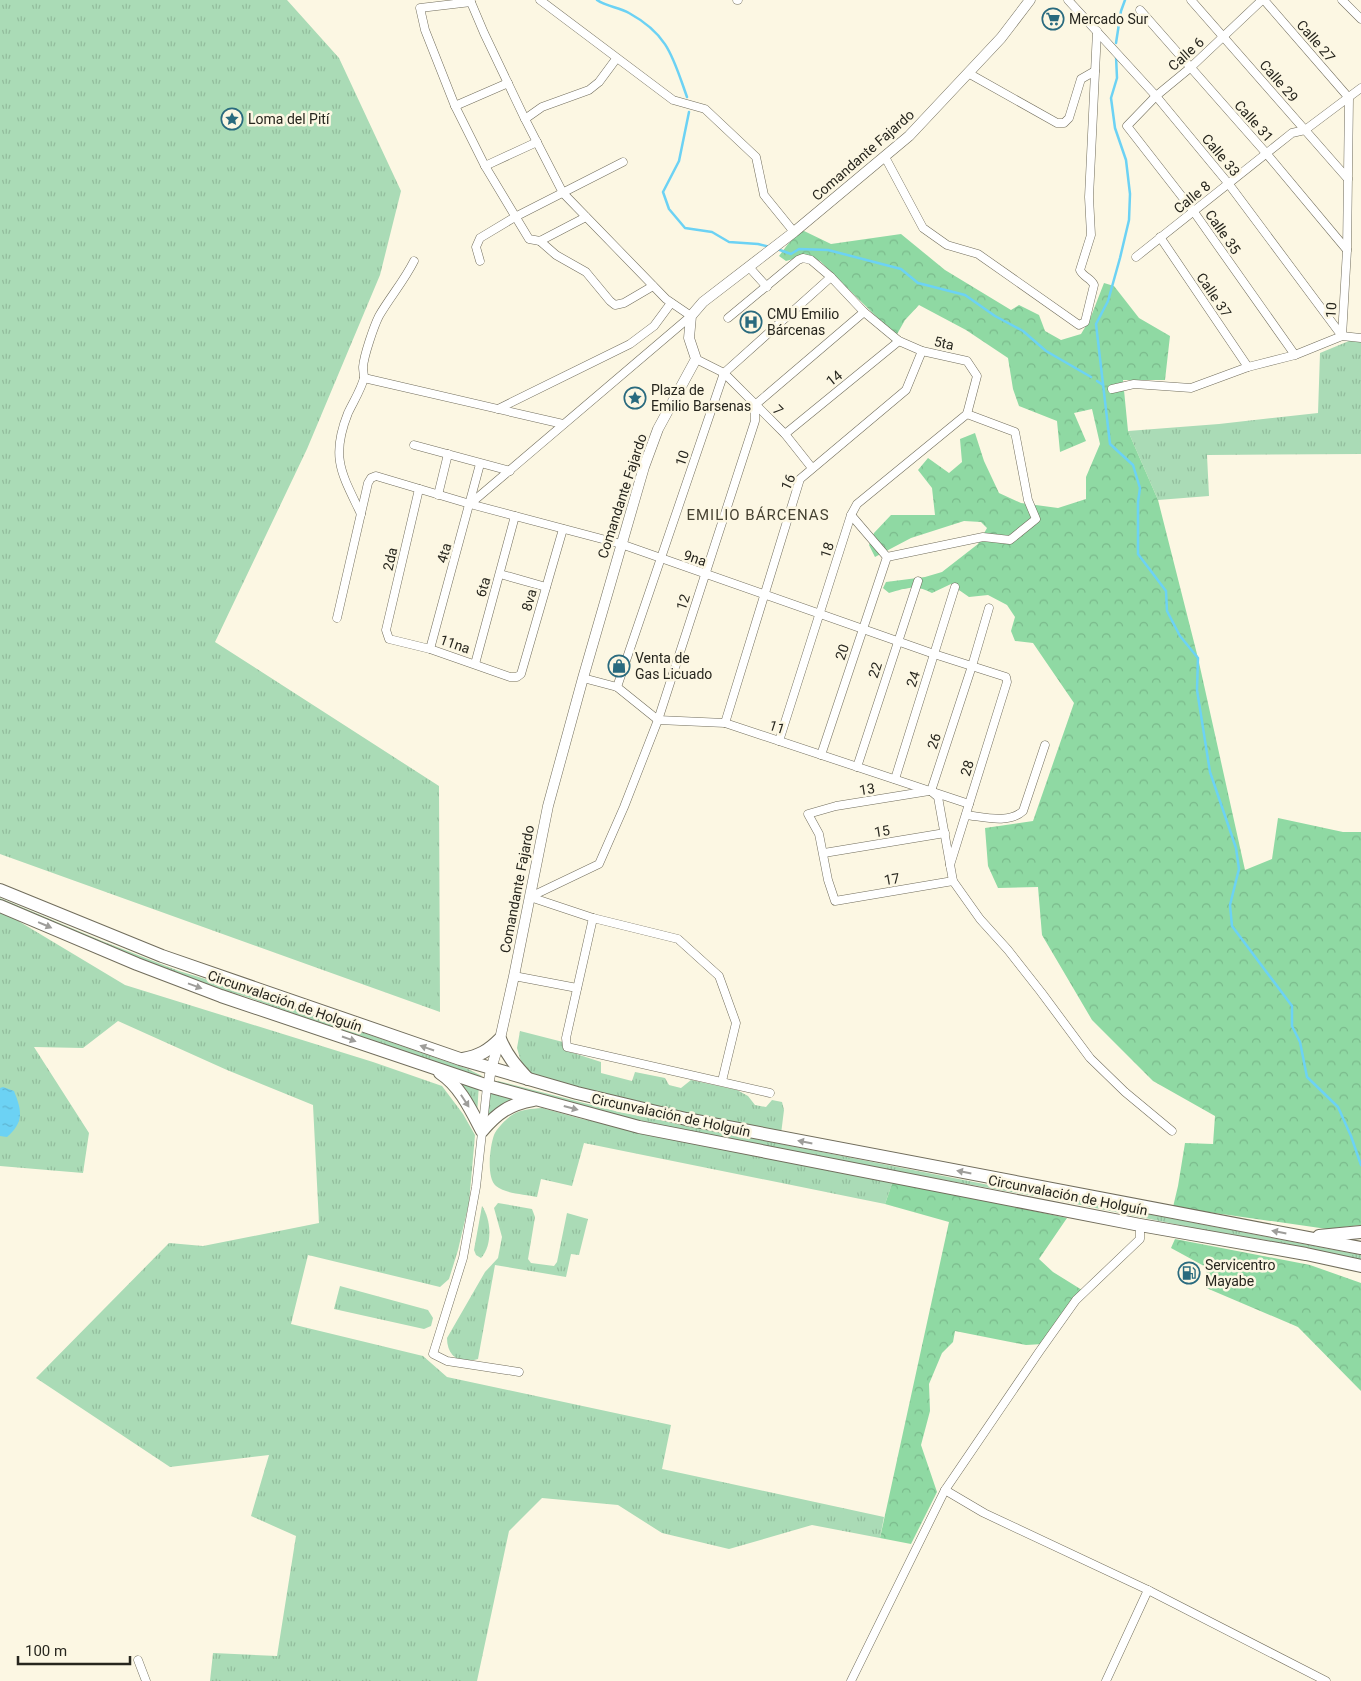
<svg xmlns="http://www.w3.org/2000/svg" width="1361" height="1681" font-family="Roboto,sans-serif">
<defs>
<pattern id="grass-tufts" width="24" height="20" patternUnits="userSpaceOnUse" patternTransform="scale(1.25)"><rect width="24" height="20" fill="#aadbb6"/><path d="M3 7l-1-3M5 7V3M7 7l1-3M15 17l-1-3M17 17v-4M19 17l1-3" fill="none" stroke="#92bc9c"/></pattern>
<pattern id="forest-crowns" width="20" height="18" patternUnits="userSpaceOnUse" patternTransform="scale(1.25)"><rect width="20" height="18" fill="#8fd9a3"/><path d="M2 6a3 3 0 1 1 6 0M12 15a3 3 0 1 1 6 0" fill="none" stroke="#7bba8c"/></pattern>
<pattern id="water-ripples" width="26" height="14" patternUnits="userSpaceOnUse" patternTransform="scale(1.25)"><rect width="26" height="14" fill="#6cd2f4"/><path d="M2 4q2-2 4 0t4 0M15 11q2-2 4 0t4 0" fill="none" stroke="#5eb4d1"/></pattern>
</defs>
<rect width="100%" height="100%" fill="#fcf7e3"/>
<!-- grass -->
<g fill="url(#grass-tufts)">
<polygon points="0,0 287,0 339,58 401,191 380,275 307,449 215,642 439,786 440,1012 0,854"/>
<polygon points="1361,336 1361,454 1207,455 1209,496 1158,500 1128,431 1219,424 1318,413 1320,353"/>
<polygon points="0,898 102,941 179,971 235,988 468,1069 482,1076 478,1078 327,1027 250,998 177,976 0,902"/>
<polygon points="0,910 125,985 373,1062 442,1086 463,1114 475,1135 469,1203 458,1250 449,1279 440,1287 308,1255 291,1324 423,1356 447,1377 671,1425 662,1469 884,1517 880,1538 812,1525 729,1549 662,1533 618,1505 542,1498 509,1531 477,1681 210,1681 213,1653 277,1656 296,1536 251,1516 269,1455 170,1467 36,1378 169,1243 203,1246 319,1223 313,1105 227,1070 118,1021 83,1048 34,1047 89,1133 83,1173 0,1166"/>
<polygon points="520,1031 563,1042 564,1050 601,1062 601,1073 632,1081 635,1072 665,1078 669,1085 681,1088 691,1080 737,1090 748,1096 755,1105 766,1107 772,1100 782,1102 784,1110 781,1134 587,1093 532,1074 521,1062 517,1048"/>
<polygon points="457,1078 479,1084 477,1114"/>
<polygon points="498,1081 619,1112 989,1185 1060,1197 1361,1255 1361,1260 1288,1244 1194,1228 1056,1200 906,1173 694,1132 592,1110 497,1083"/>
<polygon points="490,1091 514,1098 486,1116"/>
<path d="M542,1108l40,11 311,62 -8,23 -301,-61 -12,43 -31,-7 -4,18c-12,-3 -31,-3 -41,-11 -10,-8 -6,-40 -2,-51 2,-6 13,-17 18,-20 9,-6 19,-6 30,-7z"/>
<path d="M498,1203l34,6 3,8 -7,42 3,4 23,3 3,-4 10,-49 21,6 -9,36 -8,-1 -5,23 -71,-12 -17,94c-18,5 -31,-2 -31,-21l38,-66 13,-14 4,-21 -8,-29z"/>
<path d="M482,1206c9,13 11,39 -1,52l-5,-3 -2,-5z"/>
<polygon points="340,1286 428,1310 433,1318 431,1326 424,1329 334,1309"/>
</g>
<!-- forest -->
<g fill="url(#forest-crowns)">
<path d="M802,230l29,14 70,-10 44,36 66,40 8,-5 20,10 6,16 16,9 20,-6 9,-15 14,-36 10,3 25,32 31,18 -5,44h-42l5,51 30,69 40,158 47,212 27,-11 6,-41 65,14h18v393l-34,4 -154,-22 5,-21 7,-43 28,1 2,-28 -62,-35 -61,-61 -50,-85 -4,-48 -40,1 -10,-22 -3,-38 48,-7 41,-118 -41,-60 -18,-2 -4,-10 4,-14 -8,-12 -19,-10 -19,2 -10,-7 -2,-6h-6l-19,9c-15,-9 -27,-5 -43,0l-6,-5 3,-6 39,-5 17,-5 36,-28 9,-16 -6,-6 -17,-1 -53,17 -36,19 -6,-12 5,-12 17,-18h44l-3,-27 -14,-18 10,-12 21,15 13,-11 -2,-23 15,-6 9,28 15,32 22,10 37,5 28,-9v-22l14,-33 -8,-35 -18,4 12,28 -26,11 -3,-31 -38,-15 -6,-17 -5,-31 -42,-28 -47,-25 -14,15 -9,16 -76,-75 -16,-5 -18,5 -7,-5 9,-12z"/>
<polygon points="893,1181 1067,1218 1039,1259 1053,1272 1082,1290 1043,1344 1026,1345 955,1331 953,1342 942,1353 929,1384 930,1411 921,1445 937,1492 911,1544 880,1538 949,1222 885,1204"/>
<polygon points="1175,1239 1310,1265 1361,1283 1361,1391 1298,1327 1204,1287 1209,1278 1204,1266 1171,1248"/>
</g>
<!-- water -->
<path fill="url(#water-ripples)" d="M3,1087l11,4c8,20 10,31 -7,46l-7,-1v-48z"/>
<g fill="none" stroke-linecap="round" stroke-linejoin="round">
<!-- stream -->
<g stroke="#6cd2f4" stroke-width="2.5">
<path d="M597,0c10,7 22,7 32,13 40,22 44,45 58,84"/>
<polyline points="1116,43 1121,11 1125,0"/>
<polyline points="1116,56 1117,78 1111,98 1115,128 1126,160 1130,194 1129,220 1120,258 1108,301 1096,324 1110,444 1133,465 1140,488 1138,502 1138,554 1166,591 1167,611 1180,636 1198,658 1197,690 1210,772 1236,848 1239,869 1230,905 1232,926 1292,1006 1292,1026 1300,1042 1307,1077 1338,1107 1351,1136 1361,1165"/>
<polyline points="689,112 679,161 663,192 669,209 685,228 712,232 729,242 758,244 770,247"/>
<polyline points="777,249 791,254 799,249 828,250 901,269 918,283 965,295 995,316 1023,331 1046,351 1091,377"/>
<polyline points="1097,381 1103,385"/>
</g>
<!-- minor casing -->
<g stroke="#716d5c" stroke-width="9">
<g id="minor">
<polyline points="470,0 484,33 525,119 563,193 666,299 691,316 470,504"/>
<polyline points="540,0 673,100 705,109 756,157 764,195 794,232"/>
<polyline points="737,0 738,0"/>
<polyline points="1068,0 1156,96 1228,183 1342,336"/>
<polyline points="1191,0 1348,179"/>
<polyline points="1262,0 1190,68 1156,96 1127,126 1194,212 1295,355"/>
<polyline points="1264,0 1349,98 1347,250 1342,336"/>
<polyline points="1342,0 1361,19"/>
<polyline points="471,2 420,8 425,30 455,106 485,166 529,239 540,241 586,217"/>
<polyline points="1140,10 1266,153 1347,250"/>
<polyline points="968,73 1057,123 1064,123 1069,118 1081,79 1095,71"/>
<polyline points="455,106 508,83"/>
<polyline points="525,119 542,107 589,90 599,82 616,59"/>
<path d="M885,157l38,71 24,17 31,9 101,71 6,-3 9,-37c-3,-7 -11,-8 -14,-15l11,-35 -2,-38 8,-166"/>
<polyline points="485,166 537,142"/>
<polyline points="1160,237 1248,367"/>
<polyline points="540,241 556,255 586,272 610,301 615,305 624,303 653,286"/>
<polyline points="1136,257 1292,133 1305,130 1361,88"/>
<polyline points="480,261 476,247 480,238 515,217 623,162"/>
<polyline points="749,267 767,287"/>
<polyline points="728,318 798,260 803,258 811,260 831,277 864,312 899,341 922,351 967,361 977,376 967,414"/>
<polyline points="696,359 724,373 785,434 812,468"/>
<polyline points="364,378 563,424"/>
<polyline points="1112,389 1134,384 1191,388 1248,367 1295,355 1342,336 1361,338"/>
<polyline points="498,409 630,344 654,326 671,303"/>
<polyline points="785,434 899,341"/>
<polyline points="414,445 510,471"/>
<polyline points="419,489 386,630 389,639 430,649 510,677 517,677 521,674 563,529"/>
<polyline points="438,495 448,454"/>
<path d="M361,514c-19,-40 -31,-56 -13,-101 5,-11 13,-23 16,-35 0,-3 -1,-8 -1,-11 1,-12 11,-41 16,-51 11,-19 25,-35 35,-55"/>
<polyline points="851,515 887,557"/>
<polyline points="887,557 983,537 1010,540 1036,519 1028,500 1015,432 967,414"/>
<polyline points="500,574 546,587"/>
<polyline points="337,618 368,483 371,478 376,476 470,504 621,544 934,654 1006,677 1007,682 950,865"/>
<polyline points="430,649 480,464"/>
<polyline points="475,664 515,516"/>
<polyline points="583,678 617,687 658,720 725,723 969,804"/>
<polyline points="617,687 724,373 831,277"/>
<polyline points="725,723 800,479 906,390 922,351"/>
<polyline points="779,741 851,515 857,504 967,414"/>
<polyline points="821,755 887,557"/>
<polyline points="857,767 918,581"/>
<polyline points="895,779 955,587"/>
<polyline points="929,791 836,806 808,814 819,834 828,880 835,901 953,881"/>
<polyline points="931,791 938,797 953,881 980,919 1008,950 1041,992 1090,1058 1125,1092 1172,1131"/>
<polyline points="931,791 972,666 989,608"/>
<path d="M966,815c18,2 43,9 57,-4l22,-66"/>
<polyline points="824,853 945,833"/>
<polyline points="530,897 599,864 624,807 658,720 755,421 755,405 864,312"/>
<polyline points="530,897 593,918 678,939 719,976 736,1023 722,1081"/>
<polyline points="593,918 566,1038 567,1047 770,1093"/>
<polyline points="514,976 577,988"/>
<polyline points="488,1086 487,1087 476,1187 463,1258 433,1354 447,1361 519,1372"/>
<polyline points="945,1490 984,1513 1148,1590 1326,1681"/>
<polyline points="138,1660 146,1681"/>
<polyline points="851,1681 945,1490 1039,1352 1076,1300 1140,1239 1140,1225"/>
<polyline points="1106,1681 1148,1590"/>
</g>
</g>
<!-- tertiary casing -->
<g stroke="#716d5c" stroke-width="11">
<polyline id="tertiary" points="488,1086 491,1069 500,1039 514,976 548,806 583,678 644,467 658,429 696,359 689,338 691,316 703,302 794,232 909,136 1001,38 1030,0"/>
</g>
<!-- trunk casing -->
<g stroke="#716d5c" stroke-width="14">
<g id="trunk">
<polyline points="0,890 162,956 460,1059 577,1093 686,1119 1361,1248"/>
<polyline points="0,906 137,964 221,996 488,1086 639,1127 1140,1225 1306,1254 1361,1266"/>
<path d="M463,1059c16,-3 25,-8 37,-20 7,17 16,27 28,40"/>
<path d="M440,1073c20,13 31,37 42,58 15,-18 28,-27 51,-31"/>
<polyline points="1319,1236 1361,1232"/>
</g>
</g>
<!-- minor -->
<use href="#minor" stroke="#fff" stroke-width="8"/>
<!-- tertiary -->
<use href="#tertiary" stroke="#fff" stroke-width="10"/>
<!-- trunk -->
<use href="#trunk" stroke="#fff" stroke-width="12"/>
</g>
<!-- one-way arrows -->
<defs><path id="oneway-solid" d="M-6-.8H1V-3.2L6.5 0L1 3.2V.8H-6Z" transform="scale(1.25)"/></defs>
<g fill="#9e9d9a">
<use href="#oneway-solid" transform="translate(45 925) rotate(23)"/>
<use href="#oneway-solid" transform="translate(195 986) rotate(20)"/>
<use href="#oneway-solid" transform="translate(349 1039) rotate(19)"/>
<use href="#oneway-solid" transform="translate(427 1048) rotate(-161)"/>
<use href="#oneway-solid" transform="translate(465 1101) rotate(57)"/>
<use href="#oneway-solid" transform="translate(571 1108) rotate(15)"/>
<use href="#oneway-solid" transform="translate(805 1142) rotate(-169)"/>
<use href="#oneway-solid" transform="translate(964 1172) rotate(-169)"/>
<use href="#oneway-solid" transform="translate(1279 1232) rotate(-169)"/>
</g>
<!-- icons -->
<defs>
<g id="supermarket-ring" transform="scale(1.125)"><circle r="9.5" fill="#fcf7e3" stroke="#296a7e" stroke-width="1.5"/><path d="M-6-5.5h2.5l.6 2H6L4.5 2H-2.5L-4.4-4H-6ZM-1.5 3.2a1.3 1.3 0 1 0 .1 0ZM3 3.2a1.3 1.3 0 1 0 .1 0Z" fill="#296a7e"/></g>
<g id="sight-ring" transform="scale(1.125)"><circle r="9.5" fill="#fcf7e3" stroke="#296a7e" stroke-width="1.5"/><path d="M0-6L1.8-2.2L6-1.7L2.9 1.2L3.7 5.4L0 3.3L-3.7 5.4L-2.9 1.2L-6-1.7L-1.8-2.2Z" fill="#296a7e"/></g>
<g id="hospital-ring" transform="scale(1.125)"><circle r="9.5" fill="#fcf7e3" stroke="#296a7e" stroke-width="1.5"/><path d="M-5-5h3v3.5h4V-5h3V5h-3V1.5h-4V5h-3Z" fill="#296a7e"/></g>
<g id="shop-ring" transform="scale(1.125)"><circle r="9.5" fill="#fcf7e3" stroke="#296a7e" stroke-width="1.5"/><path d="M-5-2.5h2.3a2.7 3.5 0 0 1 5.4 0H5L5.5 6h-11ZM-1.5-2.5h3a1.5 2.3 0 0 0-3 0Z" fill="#296a7e"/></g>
<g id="fuel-ring" transform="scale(1.125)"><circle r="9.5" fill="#fcf7e3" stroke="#296a7e" stroke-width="1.5"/><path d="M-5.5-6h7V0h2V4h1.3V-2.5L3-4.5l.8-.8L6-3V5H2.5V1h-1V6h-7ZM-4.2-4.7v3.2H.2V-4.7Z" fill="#296a7e"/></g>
</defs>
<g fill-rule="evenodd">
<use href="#supermarket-ring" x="1053" y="19"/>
<use href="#sight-ring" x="232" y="119"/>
<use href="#hospital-ring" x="751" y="322"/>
<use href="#sight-ring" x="635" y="398"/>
<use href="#shop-ring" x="619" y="666"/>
<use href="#fuel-ring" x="1189" y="1273"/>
</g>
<g text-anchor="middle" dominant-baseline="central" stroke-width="5" stroke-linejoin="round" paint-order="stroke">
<!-- poi labels -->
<g font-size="14" fill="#27261e" stroke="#fcf7e3" text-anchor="start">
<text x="1069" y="19">Mercado Sur</text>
<text x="248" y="119">Loma del Pití</text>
<text x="767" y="314">CMU Emilio<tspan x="767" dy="16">Bárcenas</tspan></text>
<text x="651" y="390">Plaza de<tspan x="651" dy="16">Emilio Barsenas</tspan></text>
<text x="635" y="658">Venta de<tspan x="635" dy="16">Gas Licuado</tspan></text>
<text x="1205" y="1265">Servicentro<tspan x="1205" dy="16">Mayabe</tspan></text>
</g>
<!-- street labels -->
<g font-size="14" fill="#27261e" stroke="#fcf7e3">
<text transform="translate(1316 41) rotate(49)">Calle 27</text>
<text transform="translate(1186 54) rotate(-42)">Calle 6</text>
<text transform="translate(1279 81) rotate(49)">Calle 29</text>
<text transform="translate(1254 121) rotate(48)">Calle 31</text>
<text transform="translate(863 155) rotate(-41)">Comandante Fajardo</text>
<text transform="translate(1221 155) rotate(50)">Calle 33</text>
<text transform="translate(1192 197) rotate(-39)">Calle 8</text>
<text transform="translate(1223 232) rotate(55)">Calle 35</text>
<text transform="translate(1214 295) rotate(56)">Calle 37</text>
<text transform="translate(1331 310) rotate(-87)">10</text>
<text transform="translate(944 343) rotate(12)">5ta</text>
<text transform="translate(834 378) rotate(-39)">14</text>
<text transform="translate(778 410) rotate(45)">7</text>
<text transform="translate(682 458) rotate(-71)">10</text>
<text transform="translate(788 482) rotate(-65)">16</text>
<text transform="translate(622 496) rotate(-72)">Comandante Fajardo</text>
<text transform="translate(827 550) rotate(-72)">18</text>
<text transform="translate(444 553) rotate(-74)">4ta</text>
<text transform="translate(695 558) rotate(19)">9na</text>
<text transform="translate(390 559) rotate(-77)">2da</text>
<text transform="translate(483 587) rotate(-74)">6ta</text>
<text transform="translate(529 600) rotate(-74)">8va</text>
<text transform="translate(683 602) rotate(-72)">12</text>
<text transform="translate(455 644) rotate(19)">11na</text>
<text transform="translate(842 652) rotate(-72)">20</text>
<text transform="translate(875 670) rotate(-72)">22</text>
<text transform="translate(913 679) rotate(-72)">24</text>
<text transform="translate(777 727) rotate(18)">11</text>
<text transform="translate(934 741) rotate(-72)">26</text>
<text transform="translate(967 768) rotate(-73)">28</text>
<text transform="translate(867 789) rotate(-9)">13</text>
<text transform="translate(882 831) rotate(-9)">15</text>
<text transform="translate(892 879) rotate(-10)">17</text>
<text transform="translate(517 889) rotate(-79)">Comandante Fajardo</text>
<text transform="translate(285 1001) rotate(19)">Circunvalación de Holguín</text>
<text transform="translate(671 1115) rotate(12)">Circunvalación de Holguín</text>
<text transform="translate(1068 1195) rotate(11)">Circunvalación de Holguín</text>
</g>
<!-- neighbourhood labels -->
<g font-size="15" letter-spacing="1" fill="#464232" stroke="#fcf7e3">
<text x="758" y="515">EMILIO BÁRCENAS</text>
</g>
</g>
<!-- scale -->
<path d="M18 1656v8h112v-8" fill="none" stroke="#27261e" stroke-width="2.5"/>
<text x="25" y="1656" font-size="15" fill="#27261e" stroke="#fcf7e3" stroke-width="4" paint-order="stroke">100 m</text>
</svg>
